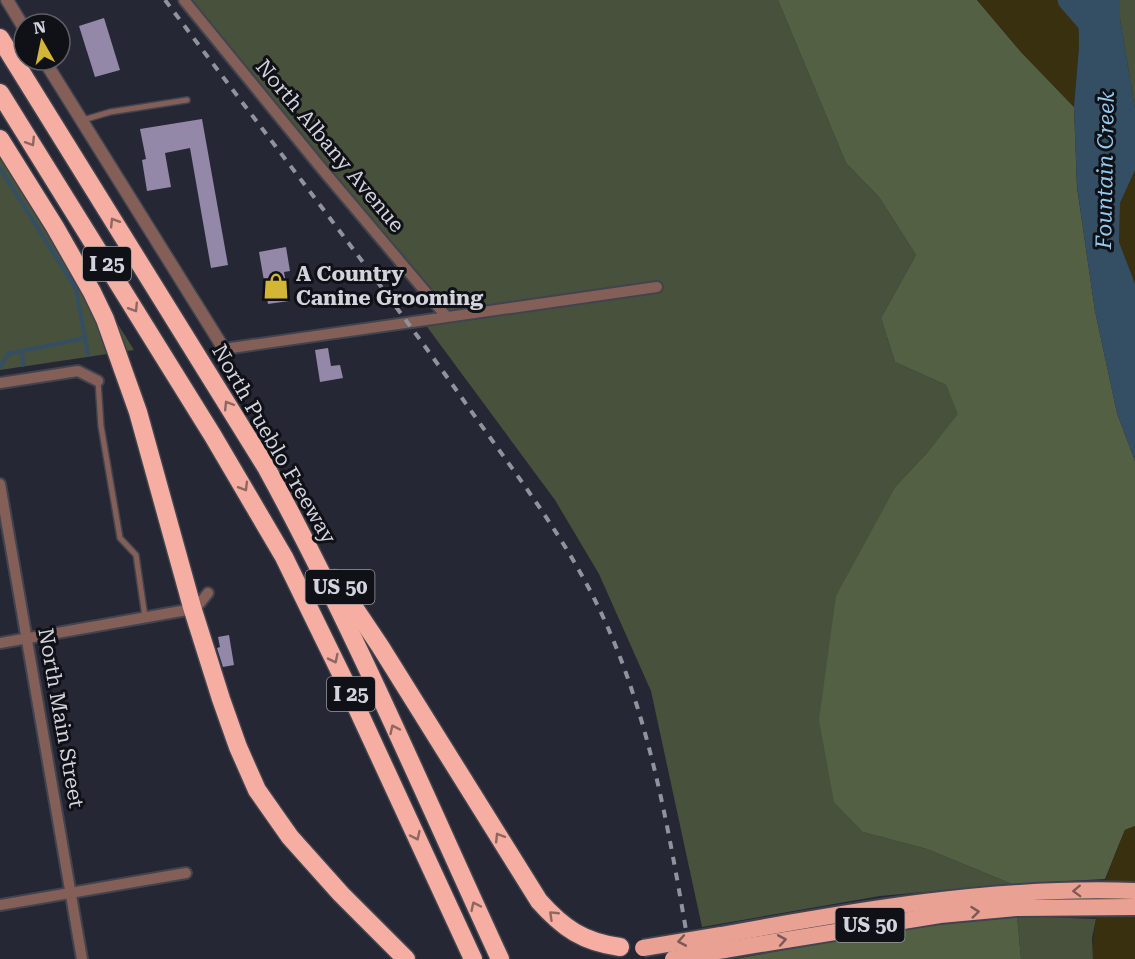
<svg xmlns="http://www.w3.org/2000/svg" width="1135" height="959" font-family="'Roboto Serif',serif">
<rect width="100%" height="100%" fill="#252834"/>
<!-- green -->
<g fill="#48513c">
<polygon points="184,0 778,0 846,163 879,197 916,255 881,318 895,362 946,385 959,414 927,453 896,486 863,832 927,849 1012,884 880,896 702,927 651,691 599,574 555,500 422,320 445,317"/>
<polygon points="1120,0 1135,0 1135,109 1120,19"/>
<polygon points="0,135 134,350 0,370"/>
<polygon points="1017,916 1096,919 1092,938 1093,959 1021,959"/>
</g>
<!-- forest -->
<g fill="#546043">
<polygon points="778,0 977,0 1021,52 1074,107 1077,187 1095,311 1117,413 1135,461 1135,826 1125,830 1105,879 1012,884 927,849 863,832 834,802 819,720 836,596 896,486 927,453 958,414 946,385 895,362 881,318 916,255 879,197 846,163"/>
<polygon points="1017,916 1021,959 735,959 894,930"/>
</g>
<!-- sand -->
<g fill="#38300f">
<polygon points="977,0 1078,0 1079,47 1074,107 1021,52"/>
<polygon points="1135,170 1135,284 1119,242 1120,203"/>
<path d="M1135,826v133h-42c-1,-45 14,-88 32,-129z"/>
</g>
<!-- water -->
<polygon fill="#344f63" points="1078,0 1120,0 1120,19 1135,109 1135,170 1120,203 1119,242 1135,284 1135,461 1117,413 1095,311 1077,186 1074,107 1079,47"/>
<g fill="none" stroke-linecap="round" stroke-linejoin="round">
<!-- stream -->
<g stroke="#344f63" stroke-width="4">
<polyline points="0,168 76,289 88,355"/>
<polyline points="22,351 23,365"/>
<polyline points="0,367 8,354 85,338"/>
</g>
<!-- river -->
<polyline stroke="#344f63" stroke-width="21" points="1068,0 1097,33"/>
</g>
<!-- building -->
<g fill="#9388a7">
<polygon points="104,18 120,70 95,77 79,26"/>
<polygon points="202,119 228,265 211,268 190,148 165,153 171,187 147,191 142,160 146,159 140,129"/>
<polygon points="286,247 290,271 284,272 289,301 268,304 259,252"/>
<polygon points="328,348 331,366 340,365 343,378 320,382 315,350"/>
<polygon points="229,635 234,665 223,667 217,648 220,647 218,637"/>
</g>
<g fill="none" stroke-linecap="round" stroke-linejoin="round">
<!-- service casing -->
<g stroke="#41444f" stroke-width="8">
<g id="service">
<polyline points="83,120 110,112 187,100"/>
<polyline points="98,381 101,426 120,538 136,555 145,617"/>
</g>
</g>
<!-- minor casing -->
<g stroke="#41444f" stroke-width="14">
<g id="minor">
<polyline points="184,0 322,169 446,316"/>
<polyline points="224,349 657,287"/>
<polyline points="0,383 78,371 98,381"/>
<polyline points="0,484 82,959"/>
<polyline points="0,643 187,610 200,603 208,593"/>
<polyline points="0,905 186,873"/>
</g>
</g>
<!-- tertiary casing -->
<g stroke="#41444f" stroke-width="15">
<g id="tertiary">
<polyline points="7,0 24,28"/>
<polyline points="44,60 224,349"/>
</g>
</g>
<!-- trunk casing -->
<g stroke="#41444f" stroke-width="20">
<g id="trunk">
<path d="M721,935c137,-25 274,-49 414,-44"/>
<polyline points="724,950 940,915 1016,908 1135,907"/>
</g>
</g>
<!-- motorway casing -->
<g stroke="#41444f" stroke-width="21">
<g id="motorway">
<path d="M0,38l266,429c87,159 158,327 234,492"/>
<polyline points="0,93 213,436 284,557 345,682 473,959"/>
<polyline points="0,139 55,227 92,292 105,319 138,412 192,607 221,699 238,747 257,790 290,837 341,894 406,959"/>
<path d="M335,579l45,67 159,255c24,27 44,41 81,46"/>
</g>
</g>
<!-- service -->
<use href="#service" stroke="#835f58" stroke-width="5"/>
<!-- minor -->
<use href="#minor" stroke="#835f58" stroke-width="10"/>
<!-- tertiary -->
<use href="#tertiary" stroke="#835f58" stroke-width="12"/>
<!-- trunk -->
<use href="#trunk" stroke="#e9a194" stroke-width="16"/>
<!-- motorway -->
<use href="#motorway" stroke="#f5aea1" stroke-width="18"/>
<!-- rail -->
<path stroke="#90939c" stroke-width="4" stroke-dasharray="8 8" stroke-linecap="butt" d="M165,0c101,135 206,269 304,408 48,68 100,134 135,211 49,107 67,225 87,340"/>
<!-- trunk-bridge casing -->
<g stroke="#41444f" stroke-width="20" stroke-linecap="butt">
<g id="trunk-bridge">
<polyline points="643,948 721,935"/>
<polyline points="673,959 724,950"/>
</g>
</g>
<!-- trunk-bridge -->
<use href="#trunk-bridge" stroke="#e9a194" stroke-width="16"/>
</g>
<!-- one-way arrows -->
<defs><path id="oneway-chevron" d="M-2-3.5L2.5 0L-2 3.5" fill="none" stroke-width="1.6" stroke-linecap="round" stroke-linejoin="round" transform="scale(1.5)"/></defs>
<g stroke="#8e6762">
<use href="#oneway-chevron" transform="translate(31 142) rotate(58)"/>
<use href="#oneway-chevron" transform="translate(114 222) rotate(-122)"/>
<use href="#oneway-chevron" transform="translate(134 308) rotate(58)"/>
<use href="#oneway-chevron" transform="translate(228 405) rotate(-122)"/>
<use href="#oneway-chevron" transform="translate(244 487) rotate(59)"/>
<use href="#oneway-chevron" transform="translate(334 659) rotate(64)"/>
<use href="#oneway-chevron" transform="translate(394 729) rotate(-115)"/>
<use href="#oneway-chevron" transform="translate(416 836) rotate(65)"/>
<use href="#oneway-chevron" transform="translate(499 837) rotate(-122)"/>
<use href="#oneway-chevron" transform="translate(475 906) rotate(-115)"/>
<use href="#oneway-chevron" transform="translate(553 915) rotate(-136)"/>
</g>
<g stroke="#7c5955">
<use href="#oneway-chevron" transform="translate(1077 891) rotate(178)"/>
<use href="#oneway-chevron" transform="translate(975 912) rotate(-6)"/>
<use href="#oneway-chevron" transform="translate(782 940) rotate(-10)"/>
<use href="#oneway-chevron" transform="translate(682 941) rotate(170)"/>
</g>
<!-- icons -->
<defs>
<g id="shop-bare" transform="scale(2.07)"><path d="M-5-2.5h2.3a2.7 3.5 0 0 1 5.4 0H5L5.5 6h-11ZM-1.5-2.5h3a1.5 2.3 0 0 0-3 0Z" fill="#d3b635" stroke="#0f1116" stroke-width="2.5" paint-order="stroke"/></g>
</defs>
<g fill-rule="evenodd">
<use href="#shop-bare" x="276" y="286"/>
</g>
<g text-anchor="middle" dominant-baseline="central" stroke-width="6" stroke-linejoin="round" paint-order="stroke">
<!-- shield labels -->
<g fill="#0f1116" stroke="#979aa1" stroke-width="1.5">
<rect x="83" y="247" width="48" height="34" rx="4.5"/>
<rect x="305.5" y="570" width="69" height="34" rx="4.5"/>
<rect x="327" y="677" width="48" height="34" rx="4.5"/>
<rect x="835.5" y="908" width="69" height="34" rx="4.5"/>
</g>
<g font-size="20" font-weight="bold" fill="#d1d4dc">
<text x="107" y="264">I 25</text>
<text x="340" y="587">US 50</text>
<text x="351" y="694">I 25</text>
<text x="870" y="925">US 50</text>
</g>
<!-- street labels -->
<g font-size="21" fill="#d1d4dc" stroke="#0f1116">
<text transform="translate(330 146) rotate(50)">North Albany Avenue</text>
<text transform="translate(274 444) rotate(60)">North Pueblo Freeway</text>
<text transform="translate(61 718) rotate(80)">North Main Street</text>
</g>
<!-- poi labels -->
<g font-size="21" font-weight="bold" fill="#d1d4dc" stroke="#0f1116" text-anchor="start">
<text x="296" y="274">A Country<tspan x="296" dy="24">Canine Grooming</tspan></text>
</g>
<!-- water labels -->
<g font-size="22" font-style="italic" fill="#95caf0" stroke="#0f1116">
<text transform="translate(1105 170) rotate(-89)">Fountain Creek</text>
</g>
</g>
<!-- north arrow -->
<g transform="translate(42 42) rotate(351)"><circle r="28" fill="#0f1116" stroke="#5d5f65" stroke-width="1.5"/>
<path d="M0-4.5L10 22L0 15L-10 22Z" fill="#d3b635"/>
<text y="-9" font-size="16" font-weight="bold" text-anchor="middle" fill="#d1d4dc">N</text>
</g>
</svg>
